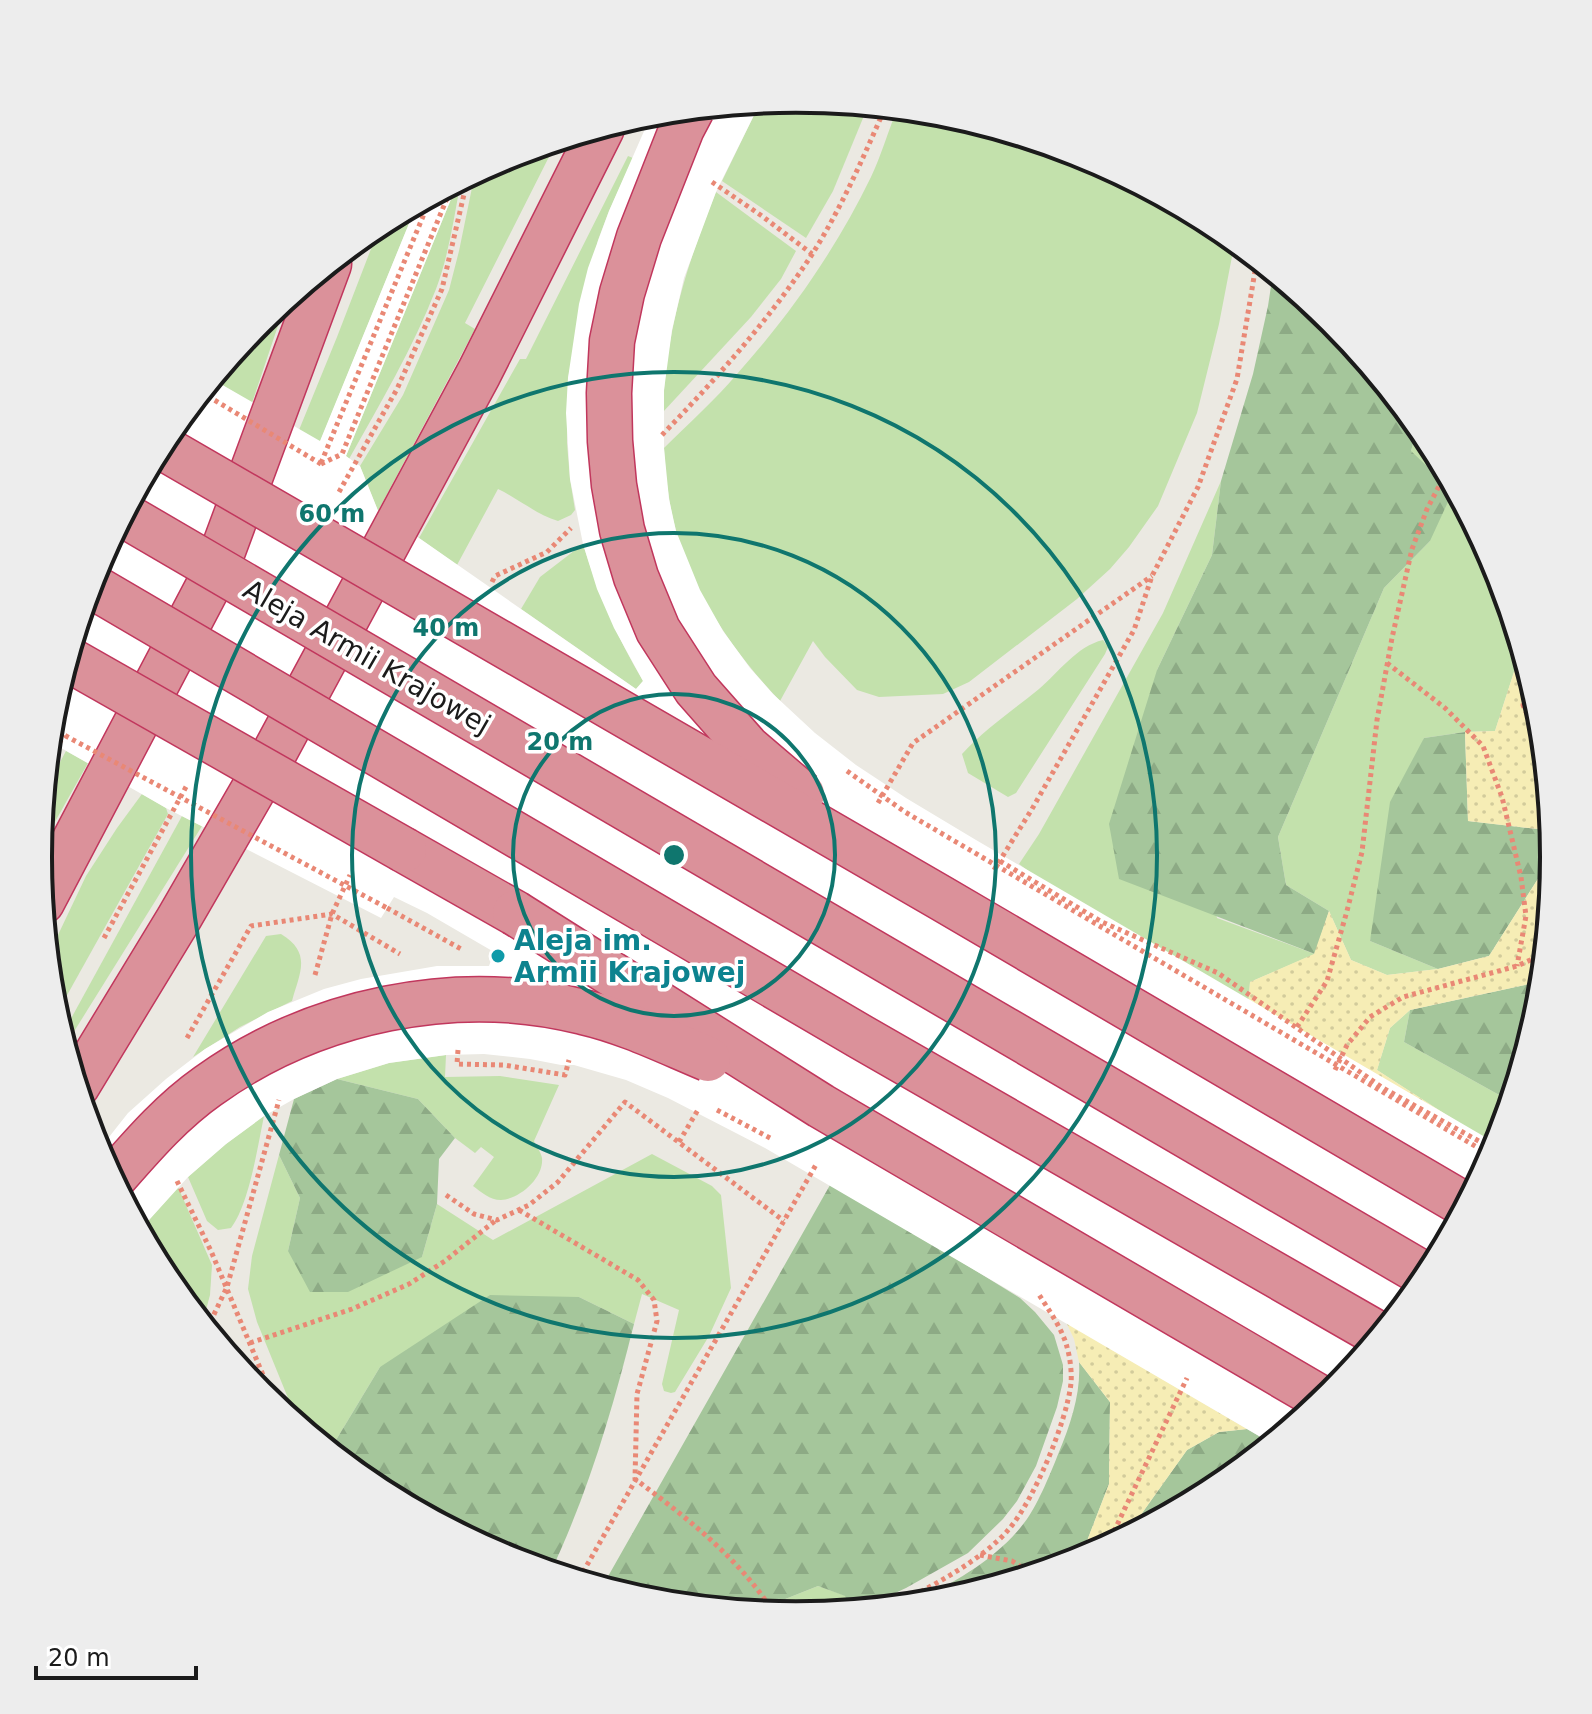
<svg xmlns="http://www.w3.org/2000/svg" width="1592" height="1714" font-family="'DejaVu Sans',sans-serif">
<defs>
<pattern id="forest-firs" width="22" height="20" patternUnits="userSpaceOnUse" patternTransform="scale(2)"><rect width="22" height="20" fill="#a5c69b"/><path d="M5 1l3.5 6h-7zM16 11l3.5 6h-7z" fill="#8daa85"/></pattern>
<pattern id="sand-dots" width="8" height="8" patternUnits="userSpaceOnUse" patternTransform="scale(2)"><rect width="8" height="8" fill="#f6edb5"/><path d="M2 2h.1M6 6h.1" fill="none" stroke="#d2cb9b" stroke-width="1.8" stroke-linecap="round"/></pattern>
</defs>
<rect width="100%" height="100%" fill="#ebe9e2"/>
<!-- grass -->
<g fill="#c3e1ac">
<polygon points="796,99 868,106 833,191 806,238 722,181 760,103"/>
<path d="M897,109l47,5 142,43 131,70 18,14 -16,83 -22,89 -39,93 -29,41 -19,22 -33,30 -108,83 -26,12 -64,3 -22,-7 -32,-33 -12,-16 -33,60c-53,-56 -100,-126 -111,-204 -3,-16 -4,-32 -5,-49 24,-24 51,-48 73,-74 53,-59 99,-125 134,-197 10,-21 17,-45 26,-68z"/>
<polygon points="557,141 465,323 475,329 378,511 360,466 403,395 449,290 459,251 475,173 506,157"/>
<path d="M628,156l5,2 -24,53 -11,29 -30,138 -1,65 3,36 5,31 -4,5 -13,6c-21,-6 -39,-22 -60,-32l-41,76 -38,-27 101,-179h6z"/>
<path d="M461,181c-7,35 -12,74 -25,108 -23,59 -56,115 -87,170l-3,-3 112,-274z"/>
<path d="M716,192l80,59 -15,28 -30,38 -88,95c2,-79 24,-148 53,-220z"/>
<polygon points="417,204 320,442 317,441 299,430 337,337 381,223"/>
<polygon points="287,299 252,403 212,379 260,321"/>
<polygon points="1418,426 1427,436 1496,567 1521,650 1495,731 1465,732 1424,738 1370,941 1438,969 1387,975 1351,960 1329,911 1286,885 1278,837 1384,588 1430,541 1411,451"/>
<polygon points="1221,481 1212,555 1157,670 1217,918 1315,954 1250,982 1246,1032 1019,864 1039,834 1163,613"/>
<path d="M583,544c15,49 34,93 60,137l-7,8 -115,-80 19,-32z"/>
<path d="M1103,640l5,7 -3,7 -89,139 -8,4 -40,-24 -6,-19c23,-25 50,-43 77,-65 20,-17 38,-43 64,-49z"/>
<polygon points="66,751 88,763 38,852 45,790"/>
<polygon points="142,794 166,808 168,814 56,1015 52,1004 48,956 86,876 117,828"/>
<polygon points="182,816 202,826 65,1046 62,1035"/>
<path d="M281,934c31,19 19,38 11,67l-52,26 -47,30 73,-121z"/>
<polygon points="1410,1010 1404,1042 1510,1101 1496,1147 1377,1070 1390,1028"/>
<path d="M446,1055l-1,22 55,-1 59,9 -25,56c2,5 7,11 8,17 2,20 -22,41 -41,42 -11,0 -20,-8 -28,-14l21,-29 -13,-10 -6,6 -20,-15 -37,-39 -81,-20 52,-16z"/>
<path d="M264,1116c-6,29 -15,89 -33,112l-13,2 -11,-9 -19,-44 38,-33z"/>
<polygon points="652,1154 712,1186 721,1195 731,1288 709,1336 675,1392 671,1393 664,1391 662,1384 679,1310 642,1294 634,1324 579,1297 380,1367 330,1450 299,1425 257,1322 248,1289 252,1256 279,1155 300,1198 288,1251 422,1257 437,1204 493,1240"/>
<polygon points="178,1187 212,1265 210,1295 206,1310 201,1321 165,1278 140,1230"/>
<polygon points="818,1586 846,1596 852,1609 796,1615 759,1611 760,1609"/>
</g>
<!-- forest -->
<g fill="url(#forest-firs)">
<polygon points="1273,273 1332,321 1418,426 1411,451 1453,491 1430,541 1384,588 1278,837 1286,885 1329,911 1315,954 1119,879 1109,824 1157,670 1212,555 1221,481 1253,374 1268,306"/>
<polygon points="1465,732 1468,821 1538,829 1548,863 1489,956 1438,969 1370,941 1390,802 1424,738"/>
<polygon points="1538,982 1541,984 1539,1005 1510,1101 1404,1042 1410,1010"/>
<polygon points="337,1079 418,1099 455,1138 439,1159 437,1204 422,1257 348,1292 310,1292 288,1251 300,1198 279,1155 294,1099"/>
<polygon points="830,1185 960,1261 1020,1298 1035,1312 1054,1335 1063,1365 1063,1381 1057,1407 1036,1466 1017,1501 1003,1519 968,1553 906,1588 863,1608 852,1609 845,1596 818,1586 760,1609 759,1611 648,1600 602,1587"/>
<path d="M490,1295l89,2 55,27c-21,84 -46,169 -83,247l-46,-14 -130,-70 -45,-37 50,-83z"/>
<path d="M1079,1362l31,40 -1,82 -29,75 -137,42 -30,2c42,-21 86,-45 114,-84 12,-17 24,-47 32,-67 12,-29 22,-59 20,-90z"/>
<polygon points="1247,1429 1271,1443 1217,1488 1130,1534 1130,1530 1187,1450 1219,1432"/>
</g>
<!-- sand -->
<g fill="url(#sand-dots)">
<polygon points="1521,650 1540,710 1554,857 1541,984 1538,982 1410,1010 1390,1028 1377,1070 1496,1147 1246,1032 1250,982 1314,954 1329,911 1351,960 1387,975 1438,969 1489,956 1548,863 1538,829 1468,821 1465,732 1495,731"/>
<polygon points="1066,1322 1247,1429 1219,1432 1187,1450 1130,1530 1130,1534 1080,1559 1109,1484 1110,1402 1079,1362 1074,1339"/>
</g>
<!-- pier -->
<polygon fill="#fff" points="760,103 716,192 684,278 672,330 664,390 664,448 669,499 676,531 700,590 723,631 750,668 773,694 815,733 856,765 906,798 976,840 1497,1144 1426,1279 1332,1393 1271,1443 765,1148 668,1098 626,1080 574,1065 561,1065 530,1059 484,1054 446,1055 389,1063 337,1079 294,1099 264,1116 226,1144 188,1177 140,1230 98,1151 128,1113 166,1079 205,1049 268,1012 324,989 361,979 437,966 489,966 494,952 427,913 394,897 381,918 166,808 49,741 53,709 96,567 166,436 212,379 320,441 417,204 458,182 346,456 360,466 379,513 419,538 636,689 643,681 614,628 597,589 583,544 570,479 566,413 568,378 579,304 588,268 609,211 652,113"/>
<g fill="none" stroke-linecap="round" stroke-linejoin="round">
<!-- motorway casing -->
<g stroke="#c1375d" stroke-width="47">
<g id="motorway">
<polyline points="404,850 515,913"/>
<polyline points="42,902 214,575 329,264"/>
<polyline points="77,1086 178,920 271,759 479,373 602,128"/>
</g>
</g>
<!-- path -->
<g stroke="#e98875" stroke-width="5" stroke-dasharray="4 4" stroke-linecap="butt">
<polyline points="712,182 762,216 812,254"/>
<path d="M662,435c54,-56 106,-114 149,-179 30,-47 52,-98 74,-148"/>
<polyline points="321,463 431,197"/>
<polyline points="321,464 342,454 452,186"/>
<polyline points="339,492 397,389 442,289 468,177"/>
<polyline points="492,582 495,576 547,552 571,528"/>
<polyline points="1387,663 1445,708 1483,746 1502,797 1521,877 1526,916 1517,966"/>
<polyline points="1528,672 1523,705 1540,744"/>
<polyline points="1540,714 1540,744 1544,751"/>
<polyline points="47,764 64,735"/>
<polyline points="878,803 913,743 1152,576"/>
<polyline points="1000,861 1102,922 1218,973 1383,1088 1495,1150"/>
<polyline points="994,870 1032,809 1134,630 1152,576 1198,487 1237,379 1257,259"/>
<polyline points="387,908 463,950"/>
<polyline points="104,938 187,785"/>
<polyline points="315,975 332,914 350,875"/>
<polyline points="1297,1027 1327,981 1347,911 1362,852 1377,720 1392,638 1412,549 1427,509 1446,473"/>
<polyline points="187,1038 251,926 332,914 400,954"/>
<polyline points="458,1050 457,1064 504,1065 565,1075 569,1060"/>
<polyline points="1335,1070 1347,1045 1370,1017 1403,997 1517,966 1544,954"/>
<polyline points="679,1142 699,1108"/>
<polyline points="177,1181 211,1251 276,1406"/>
<polyline points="446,1195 474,1214 497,1220 529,1205 558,1182 625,1102 784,1221"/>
<path d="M519,1210l119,70 16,20 3,21 -20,73 -2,85c52,39 104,79 139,134"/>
<polyline points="207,1329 227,1287 279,1100"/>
<polyline points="250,1343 352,1309 409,1284 445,1261 496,1220"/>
<polyline points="1107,1546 1187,1378"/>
<polyline points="980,1555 1012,1561 1032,1574"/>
<polyline points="579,1579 817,1163"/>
<path d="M892,1606c36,-17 92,-47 117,-77 25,-29 58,-108 62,-146 1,-10 -1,-26 -4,-36 -5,-19 -19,-38 -29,-54"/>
</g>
<!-- motorway -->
<use href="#motorway" stroke="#db919a" stroke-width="44"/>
<!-- motorway-bridge casing -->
<g stroke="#c1375d" stroke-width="47" stroke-linecap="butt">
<g id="motorway-bridge">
<polyline points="692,109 682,128 639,237 622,293 612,341 609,393 610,441 614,485 622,530 636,577 658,630 696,689 748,748 802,794"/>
<polyline points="160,446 941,898 1465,1205"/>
<polyline points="124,515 1427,1276"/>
<polyline points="90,585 861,1037 1380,1335"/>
<polyline points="68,659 404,850"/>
<polyline points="515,913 821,1106 1324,1400"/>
<path d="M113,1179c29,-33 58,-67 95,-93 106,-76 248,-106 375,-74 44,10 84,30 125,47"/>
</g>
</g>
<!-- path-bridge -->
<g stroke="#e98875" stroke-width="5" stroke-dasharray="4 4" stroke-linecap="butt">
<polyline points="201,392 321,464"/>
<polyline points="51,728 387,908"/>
<polyline points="847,771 905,812 1492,1156"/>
<polyline points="717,1110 772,1139"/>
</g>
<!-- motorway-bridge -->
<use href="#motorway-bridge" stroke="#db919a" stroke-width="44"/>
</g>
<!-- distance rings -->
<g fill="none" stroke="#0f766e" stroke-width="4">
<circle cx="674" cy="855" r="161"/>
<circle cx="674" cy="855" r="322"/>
<circle cx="674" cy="855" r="483"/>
</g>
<!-- markers -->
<circle fill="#0f9aa8" stroke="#fff" stroke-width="3" cx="498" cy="956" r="8"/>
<g text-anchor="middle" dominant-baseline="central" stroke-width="7" stroke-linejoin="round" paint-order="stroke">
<!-- street labels -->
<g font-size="28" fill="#1b1b1b" stroke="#fff">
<text transform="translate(367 657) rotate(30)">Aleja Armii Krajowej</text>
</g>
<!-- culture labels -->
<g font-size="28" font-weight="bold" fill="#0d838f" stroke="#fff" text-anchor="start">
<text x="514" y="940">Aleja im.<tspan x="514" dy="32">Armii Krajowej</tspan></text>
</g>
</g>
<!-- crop -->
<path d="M0 0H1592V1714H0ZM52 857a744 744 0 1 1 1488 0a744 744 0 1 1-1488 0Z" fill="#ededed" fill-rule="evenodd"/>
<path fill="none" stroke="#1b1b1b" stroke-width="4" d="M52 857a744 744 0 1 1 1488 0a744 744 0 1 1-1488 0Z"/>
<circle cx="674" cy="855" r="12" fill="#0f766e" stroke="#fff" stroke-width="4"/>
<g font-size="24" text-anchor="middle" font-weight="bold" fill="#0f766e" stroke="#fff" stroke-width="7" stroke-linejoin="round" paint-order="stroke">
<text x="332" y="522">60 m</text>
<text x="446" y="636">40 m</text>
<text x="560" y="750">20 m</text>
</g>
<!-- scale -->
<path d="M36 1666v12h160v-12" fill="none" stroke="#1b1b1b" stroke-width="4"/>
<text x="48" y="1666" font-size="24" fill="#1b1b1b" stroke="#ffffff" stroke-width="6" paint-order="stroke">20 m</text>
</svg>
